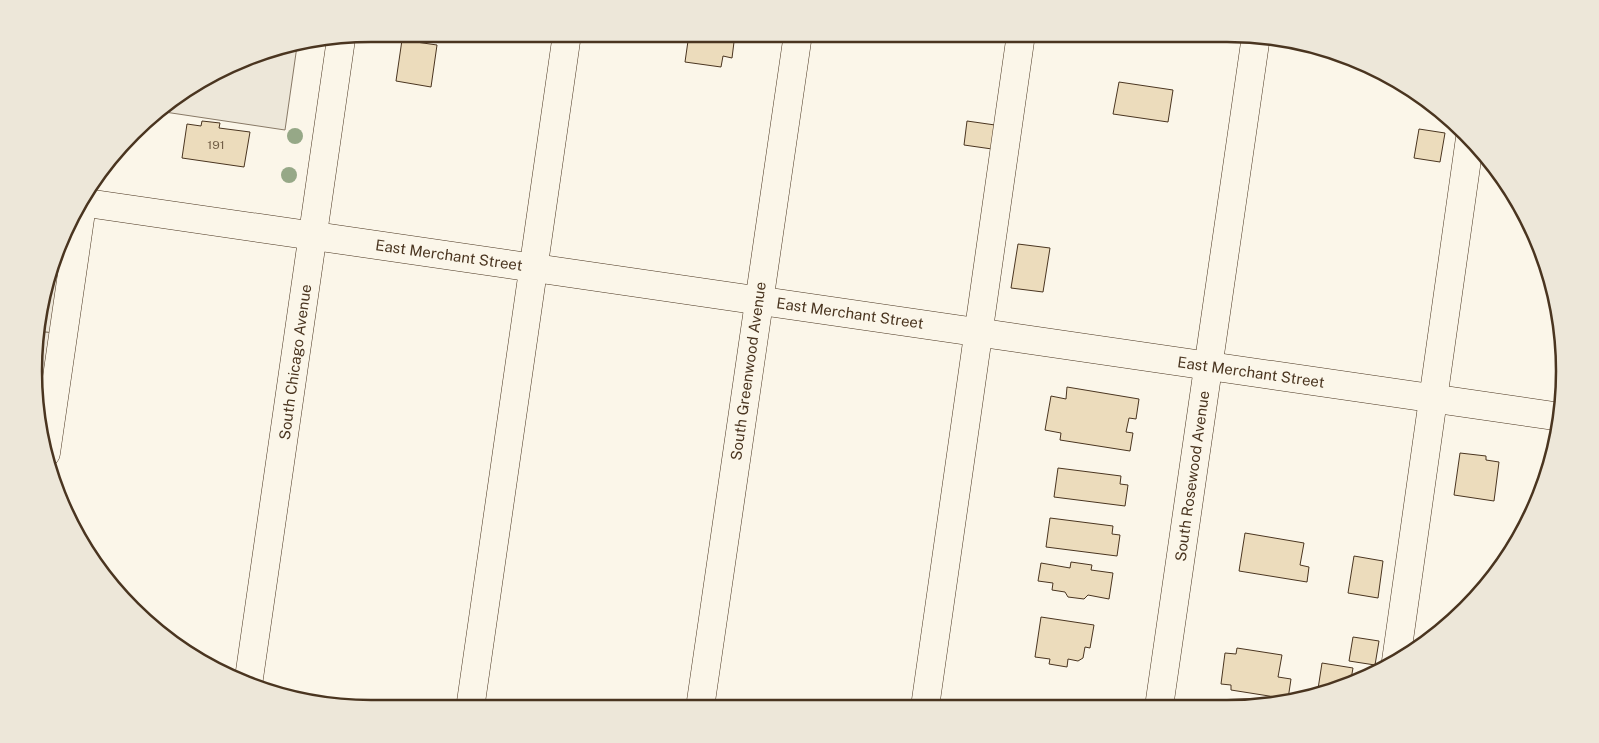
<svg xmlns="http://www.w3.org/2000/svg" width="1599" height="743" font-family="'Public Sans',sans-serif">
<rect width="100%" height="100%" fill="#fbf6e9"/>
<!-- green -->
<polygon fill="#ede6d9" stroke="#887966" points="38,331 55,333 40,435 34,371"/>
<!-- parking -->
<g fill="#ede7d9" stroke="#887966">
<polygon points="297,46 285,130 158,111 203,79 263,52"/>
<polygon points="65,240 55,333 38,331 40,306"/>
</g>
<!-- building -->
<g fill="#ecdcbc" stroke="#4a3520">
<polygon points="689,34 735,34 732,58 723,56 721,67 685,62"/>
<polygon points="402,40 437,45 431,87 396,81"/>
<polygon points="1119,82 1173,90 1168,122 1113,114"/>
<polygon points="202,121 220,123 219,128 250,132 244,167 182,158 187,124 201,126"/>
<polygon points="967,121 995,125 992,149 964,145"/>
<polygon points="1419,129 1445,133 1440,162 1414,158"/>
<polygon points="1018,244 1050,248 1043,292 1011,288"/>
<polygon points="1067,387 1139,399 1136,419 1129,418 1126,432 1133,433 1130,451 1060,440 1061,433 1045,430 1051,396 1066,399"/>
<polygon points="1460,453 1486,456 1486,460 1499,462 1494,501 1454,495"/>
<polygon points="1058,468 1121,476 1120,484 1128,485 1125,506 1054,497"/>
<polygon points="1050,518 1113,526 1112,534 1120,535 1117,556 1046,547"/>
<polygon points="1245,533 1304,543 1300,565 1309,567 1307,582 1239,571"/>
<polygon points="1354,556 1383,561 1378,598 1348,593"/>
<polygon points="1071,562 1092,565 1091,570 1113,573 1109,599 1088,595 1084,599 1068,597 1065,592 1052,590 1053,583 1038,581 1041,563 1070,568"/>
<polygon points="1041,617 1094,625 1090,648 1085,647 1083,658 1078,661 1068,659 1067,667 1049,664 1050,659 1035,657"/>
<polygon points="1353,637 1379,641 1375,665 1349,661"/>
<polygon points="1237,648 1282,655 1278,677 1291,679 1288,699 1231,690 1231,685 1221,684 1225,653 1236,654"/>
<polygon points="1322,663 1353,668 1350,685 1330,691 1318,689"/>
</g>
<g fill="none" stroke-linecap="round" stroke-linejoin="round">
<!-- minor casing -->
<g stroke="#4a3520" stroke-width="29">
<g id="minor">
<polyline points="80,202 1561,417"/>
<polyline points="46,453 83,198"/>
<polyline points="1396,661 1470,138"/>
<polyline points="248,685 341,39"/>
<polyline points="925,707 1021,34"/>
<polyline points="1159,707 1256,36"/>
<polyline points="700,708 798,34"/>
<polyline points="470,709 567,34"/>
</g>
</g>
<!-- minor -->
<use href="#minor" stroke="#fbf6e9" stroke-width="28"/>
</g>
<!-- trees -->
<g fill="#96a887">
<circle cx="295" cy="136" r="8"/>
<circle cx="289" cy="175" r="8"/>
</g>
<g text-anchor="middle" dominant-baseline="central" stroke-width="4" stroke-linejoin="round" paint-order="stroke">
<!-- number labels -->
<g font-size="12" fill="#725f47">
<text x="216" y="145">191</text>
</g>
<!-- street labels -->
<g font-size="15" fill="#4a3520" stroke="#fbf6e9">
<text transform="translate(449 255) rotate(8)">East Merchant Street</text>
<text transform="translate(850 313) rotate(8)">East Merchant Street</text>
<text transform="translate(295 362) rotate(-82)">South Chicago Avenue</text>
<text transform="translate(748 371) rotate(-82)">South Greenwood Avenue</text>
<text transform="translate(1251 372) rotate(8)">East Merchant Street</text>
<text transform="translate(1192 476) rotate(-82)">South Rosewood Avenue</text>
</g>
</g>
<!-- crop -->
<path d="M0 0H1599V743H0ZM371 42H1227A329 329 0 0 1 1556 371V371A329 329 0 0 1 1227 700H371A329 329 0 0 1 42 371V371A329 329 0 0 1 371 42Z" fill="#ede7d9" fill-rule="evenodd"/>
<path fill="none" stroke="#4a3520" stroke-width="2.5" d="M371 42H1227A329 329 0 0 1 1556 371V371A329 329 0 0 1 1227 700H371A329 329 0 0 1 42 371V371A329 329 0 0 1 371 42Z"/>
</svg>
